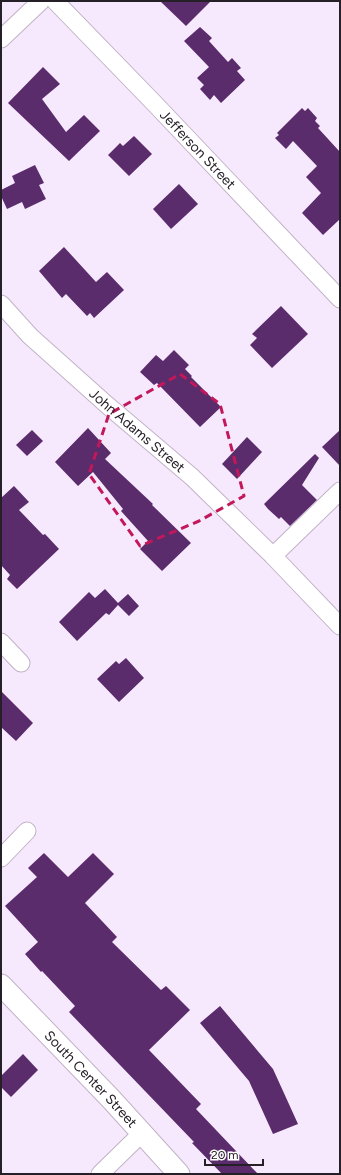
<svg xmlns="http://www.w3.org/2000/svg" width="341" height="1175" font-family="Figtree,sans-serif">
<rect width="100%" height="100%" fill="#f7e9fd"/>
<!-- building -->
<g fill="#5a2c6b">
<polygon points="160,1 211,1 186,26"/>
<polygon points="200,27 212,38 209,41 228,62 232,58 241,68 237,71 245,80 221,103 214,95 210,100 200,89 204,85 197,78 209,67 184,41"/>
<polygon points="43,67 60,84 42,99 66,132 84,115 100,131 69,161 8,103"/>
<polygon points="302,108 305,111 308,108 317,118 315,121 320,126 318,128 340,152 340,219 323,235 302,213 321,193 306,177 317,166 293,141 286,149 275,138 279,135 277,133"/>
<polygon points="134,136 152,154 129,176 108,155 120,143 123,146"/>
<polygon points="35,165 44,183 39,185 46,199 25,209 22,202 7,209 1,196 1,190 15,183 12,176"/>
<polygon points="179,184 198,204 171,229 153,209"/>
<polygon points="64,247 96,282 107,272 124,290 94,318 90,313 87,316 66,294 62,298 39,271"/>
<polygon points="281,306 308,334 272,368 250,345 257,338 252,334"/>
<polygon points="174,350 189,365 185,369 192,376 191,377 221,407 200,427 157,383 154,385 140,372 156,355 163,361"/>
<polygon points="88,428 111,453 105,459 153,504 152,505 191,543 162,571 140,549 148,541 121,511 123,509 93,472 78,486 55,462"/>
<polygon points="32,430 43,441 27,456 16,445"/>
<polygon points="340,430 340,466 322,447"/>
<polygon points="247,437 262,452 237,479 222,464"/>
<polygon points="315,454 319,458 302,485 317,500 290,526 281,517 279,519 268,509 264,504"/>
<polygon points="14,486 29,502 19,510 43,535 45,534 59,549 17,589 7,579 10,575 1,565 1,498"/>
<polygon points="105,589 118,603 128,594 139,606 129,616 118,605 109,615 106,613 77,641 59,622 89,592 95,598"/>
<polygon points="126,658 144,678 119,702 97,679 116,661 119,664"/>
<polygon points="1,691 33,723 16,741 1,727"/>
<polygon points="44,853 68,877 93,853 114,874 85,903 117,937 112,942 161,990 166,986 190,1010 149,1050 201,1104 196,1109 258,1174 222,1174 192,1143 194,1142 69,1012 75,1006 42,971 41,972 25,954 38,942 5,906 37,877 28,868"/>
<polygon points="220,1006 273,1069 298,1124 273,1134 249,1081 200,1023"/>
<polygon points="23,1054 38,1070 11,1097 1,1087 1,1076"/>
</g>
<g fill="none" stroke-linecap="round" stroke-linejoin="round">
<!-- minor casing -->
<g stroke="#c1b3c6" stroke-width="19">
<g id="minor">
<path id="s1" d="M55,1l100,103 185,195"/>
<polyline points="1,39 41,1"/>
<path id="s2" d="M1,304l29,32 76,68 86,73 81,79 67,70"/>
<polyline points="273,556 340,491"/>
<polyline points="1,642 21,663"/>
<polyline points="1,858 27,831"/>
<polyline points="100,1174 142,1133"/>
</g>
</g>
<!-- tertiary casing -->
<g stroke="#c1b3c6" stroke-width="23">
<g id="tertiary">
<path id="s3" d="M1,985l110,114 68,75"/>
</g>
</g>
<!-- minor -->
<use href="#minor" stroke="#fff" stroke-width="17"/>
<!-- tertiary -->
<use href="#tertiary" stroke="#fff" stroke-width="21"/>
</g>
<!-- marked area -->
<path fill="none" stroke="#c2185b" stroke-width="3" stroke-dasharray="8 5" stroke-linejoin="round" d="M180,374l40,30 24,92 -45,25 -59,25 -51,-72 20,-60z"/>
<g text-anchor="middle" dominant-baseline="central" stroke-width="4" stroke-linejoin="round" paint-order="stroke">
<!-- street labels -->
<g font-size="14" fill="#252027" stroke="#fff">
<text stroke="none"><textPath href="#s1" startOffset="206">Jefferson Street</textPath></text>
<text stroke="none"><textPath href="#s2" startOffset="186">John Adams Street</textPath></text>
<text stroke="none"><textPath href="#s3" startOffset="130">South Center Street</textPath></text>
</g>
</g>
<!-- border -->
<rect width="341" height="1175" fill="none" stroke="#252027" stroke-width="4"/>
<!-- scale -->
<path d="M205 1159v6h58v-6" fill="none" stroke="#252027" stroke-width="2"/>
<text x="211" y="1159" font-size="12" fill="#252027" stroke="#ffffff" stroke-width="3" paint-order="stroke">20 m</text>
</svg>
